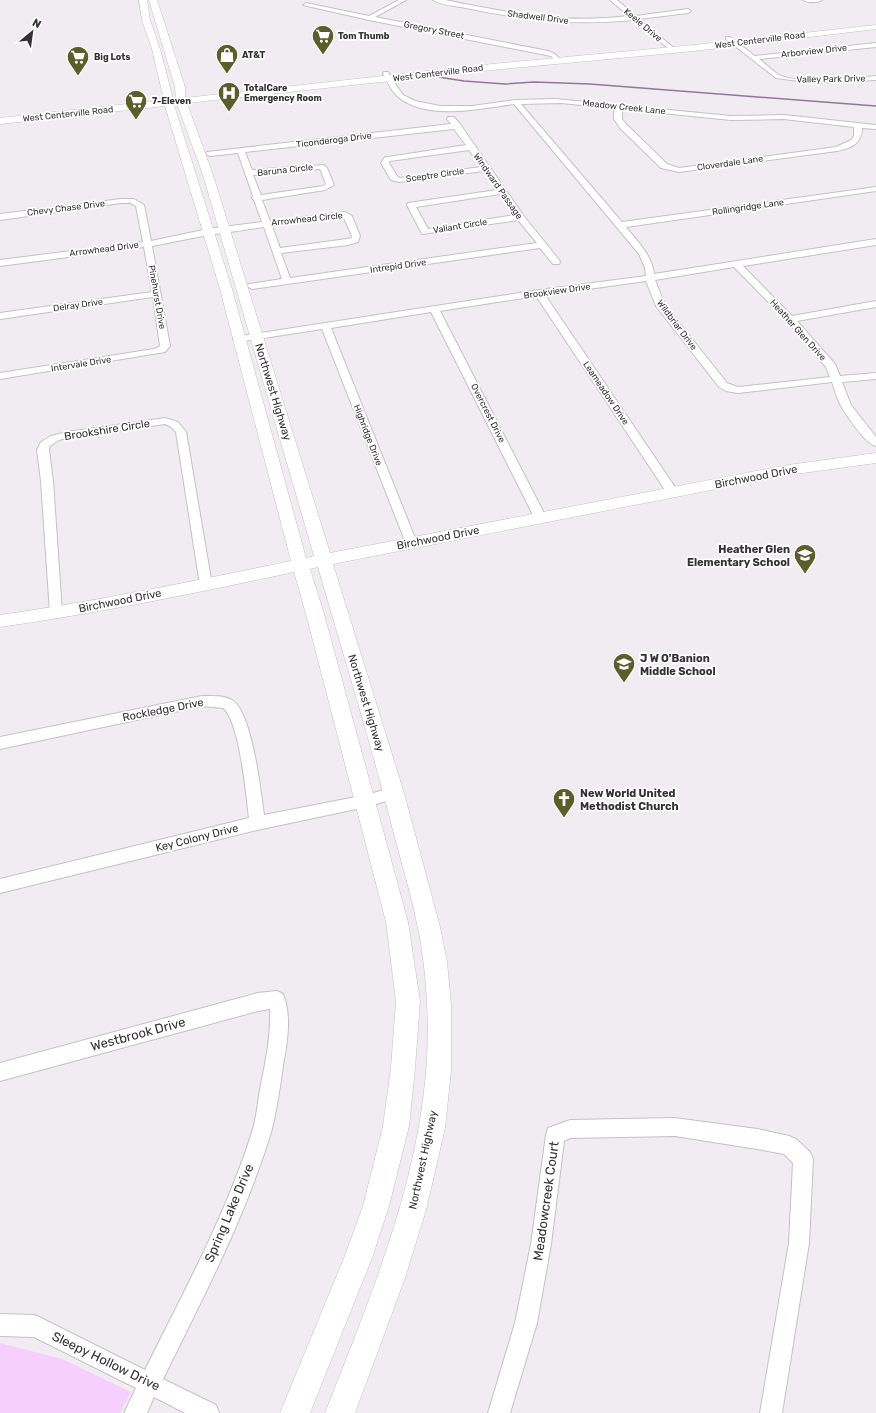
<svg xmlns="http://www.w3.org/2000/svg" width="876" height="1413" font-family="Rubik,sans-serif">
<rect width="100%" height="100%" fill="#f1ecf2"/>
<!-- green -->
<polygon fill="#f7cffe" points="0,1343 62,1359 131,1392 120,1413 0,1413"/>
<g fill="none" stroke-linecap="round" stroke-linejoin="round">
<!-- stream -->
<polyline stroke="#96759d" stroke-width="1.5" points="438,77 464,81 505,84 534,82 590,84 876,106"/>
<!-- street casing -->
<g stroke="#c5c0c6" stroke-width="2">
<g id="street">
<polygon points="399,0 406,0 375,17 548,51 555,54 562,61 557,62 551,56 546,55 369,20 303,5 306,3 369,16"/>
<path d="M433,0h12c64,13 118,24 184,16l-19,-16h7l19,16 52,-7 3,2 -3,2 -49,6 36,30 1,1 -3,2 -40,-32c-60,6 -109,0 -167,-12 -10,-2 -25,-3 -33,-8z"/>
<path d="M803,0h19c-4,3 -15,3 -19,0z"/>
<path d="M726,37h4l25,19 121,-13v4l-117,12c7,5 13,12 20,16 16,9 77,3 97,1v4l-62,3 -38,-5 -50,-39z"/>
<path d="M384,72h4l10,16 5,7 12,6 25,5h32l43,-6 40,-1 176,17 53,-1 92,10v4l-14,-1c0,16 -11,20 -25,23l-158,21 -18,-4 -41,-40 -6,-9v-11l-53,-5 -40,1 101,118 254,-35v4l-250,36c11,14 26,28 28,47l222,-35v6l-133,21 49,50 84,-15v6l-79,14 38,43 5,12 36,-3v6l-34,3 9,23 25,32v9c-11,-2 -29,-30 -35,-40 -4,-7 -6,-16 -9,-24l-94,11 -12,-2 -7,-4 -63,-81 -10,-25 -101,14 134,198 -2,3h-8l-133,-200 -96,15 106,206 -2,3h-8l-2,-3 -103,-205 -100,16 86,215 -2,3 -4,1 -4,-1 -85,-217 -84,13 -3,-1 -2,-2 2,-2 304,-47 107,-14 -1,-8 -6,-14 -125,-150c-33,5 -89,17 -117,-8 -6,-6 -10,-15 -14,-23zM622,109l109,11 53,-1 70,8v9l-3,4 -15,7 -157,21 -12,-4 -41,-40 -4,-5zM734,267l53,54 39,46 4,10 -92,10 -11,-4 -62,-78 -10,-25z"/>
<path d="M448,117h6l6,7 63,91 36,45 1,2 -1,2h-6l-13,-16 -288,41 -5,-3 2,-2 33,-5 -18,-52 -56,8 -56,11 18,100 -5,6 -165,27v-6l154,-24 6,-3 -7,-49 -153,22v-6l152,-21 -8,-45 -144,19v-6l143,-18 -7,-36 -6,-3h-9l-121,17v-6l121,-15h13l10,6 7,36 57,-12 54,-7 -8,-22 -2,-2 1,-2 -15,-43 -28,3 -4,-2 1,-2 244,-28 -4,-5zM454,129l12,16 -78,12h-3l-4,6 10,17 8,2 85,-11 13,19 -89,13 -1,2 15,29 96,-14 19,23 -247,35 -9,-25 67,-8 10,-3 2,-6 -8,-20 -7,-4 -75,9 -8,-21 63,-10 9,-5 -7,-17 -3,-3 -72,5 -7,-18zM469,150l12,17 -81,11 -3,-2 -8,-13 1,-2zM320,169l6,15 -3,2 -62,9 -8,-20zM500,194l15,21 -87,14 -12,-22zM343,216l9,20 -1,2 -4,1 -67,9 -8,-22z"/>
<polygon points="165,418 178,422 186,432 212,585 210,588 206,589 202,588 200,585 176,432 171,427 165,424 67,438 59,440 50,446 49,450 53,481 62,613 61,616 56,618 51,616 50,613 41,481 37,450 41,442 51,436 67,432"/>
<path d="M202,696c10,0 21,-1 30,4 20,11 29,93 32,115l102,-20 28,-8 5,2 3,4 -3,4 -33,10 -109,23 -257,63v-14l249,-61c-3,-23 -9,-96 -26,-110l-21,-2 -202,43v-12z"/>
<path d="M277,991l6,3c9,22 4,49 0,72 -3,21 -6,42 -11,63 -26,87 -69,169 -109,250l53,26 3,8h-34l-31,-16 -7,16h-23l12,-25 -102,-51 -34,-1v-22l35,1 110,55c39,-79 82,-157 108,-241 4,-14 5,-30 8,-45 5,-24 10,-49 9,-75l-12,2 -258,70v-18l258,-70z"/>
<polygon points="675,1118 757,1129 789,1136 796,1139 810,1152 813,1159 809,1243 782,1413 760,1413 789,1243 793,1163 784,1154 757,1149 675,1136 570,1138 564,1141 551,1244 537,1323 510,1413 488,1413 515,1323 531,1244 546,1135 548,1128 570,1120"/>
</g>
</g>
<!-- secondary casing -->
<g stroke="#c5c0c6" stroke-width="1">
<path id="secondary" d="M139,0h8l3,20 10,29 13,50h3l-1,-12 -26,-87h8l28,87v11l297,-33 212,-20 182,-20v4l-182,22 -212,20 -295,32 26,72 117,378 458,-88 88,-12v10l-88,12 -455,89 71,229 36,134 7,35 4,43v66l-6,57 -19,82 -21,68 -50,135h-30c43,-110 91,-222 101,-341 4,-45 1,-100 -8,-144 -6,-30 -15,-60 -23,-90 -23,-91 -51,-181 -77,-271l-8,2 14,45 84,308 12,79 -5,67 -6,58 -20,80 -17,52 -62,155h-30l64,-155 19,-52 20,-80 8,-58 5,-67 -10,-79 -80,-308 -12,-42c-98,21 -195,41 -294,55v-12c98,-14 194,-34 291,-54l-71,-272 -55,-183 -165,18v-6l164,-18 -12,-51 -10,-29zM177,104l26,71 111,381 -8,2 -74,-269 -58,-184z"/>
</g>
<!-- street -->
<use href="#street" fill="#fff" fill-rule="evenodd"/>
<!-- secondary -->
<use href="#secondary" fill="#fff" fill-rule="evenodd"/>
</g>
<!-- icons -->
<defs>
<g id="supermarket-pin" transform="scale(1.15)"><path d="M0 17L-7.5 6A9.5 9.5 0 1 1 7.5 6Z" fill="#5b5d2a" stroke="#fff"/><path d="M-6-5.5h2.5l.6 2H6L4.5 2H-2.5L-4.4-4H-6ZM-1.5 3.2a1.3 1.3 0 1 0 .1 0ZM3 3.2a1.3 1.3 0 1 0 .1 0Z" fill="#fff"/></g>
<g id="shop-pin" transform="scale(1.15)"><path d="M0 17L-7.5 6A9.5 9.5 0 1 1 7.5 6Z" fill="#5b5d2a" stroke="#fff"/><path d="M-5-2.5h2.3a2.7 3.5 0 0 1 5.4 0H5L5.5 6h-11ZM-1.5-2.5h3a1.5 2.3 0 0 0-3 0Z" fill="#fff"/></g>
<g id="hospital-pin" transform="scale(1.15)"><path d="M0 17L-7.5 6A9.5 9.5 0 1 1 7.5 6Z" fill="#5b5d2a" stroke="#fff"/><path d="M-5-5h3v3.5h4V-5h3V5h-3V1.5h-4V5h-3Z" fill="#fff"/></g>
<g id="school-pin" transform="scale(1.15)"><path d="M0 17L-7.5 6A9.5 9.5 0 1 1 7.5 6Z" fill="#5b5d2a" stroke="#fff"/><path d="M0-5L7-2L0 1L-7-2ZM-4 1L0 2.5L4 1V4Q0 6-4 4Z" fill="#fff"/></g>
<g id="church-pin" transform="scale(1.15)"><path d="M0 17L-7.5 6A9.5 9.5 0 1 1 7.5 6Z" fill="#5b5d2a" stroke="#fff"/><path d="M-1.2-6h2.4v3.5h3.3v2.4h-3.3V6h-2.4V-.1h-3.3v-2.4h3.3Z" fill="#fff"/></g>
</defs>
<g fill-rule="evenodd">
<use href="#supermarket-pin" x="323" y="36"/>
<use href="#shop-pin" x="227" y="55"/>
<use href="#supermarket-pin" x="78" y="57"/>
<use href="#hospital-pin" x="229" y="93"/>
<use href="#supermarket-pin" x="136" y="101"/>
<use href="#school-pin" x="805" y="555"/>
<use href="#school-pin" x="624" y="664"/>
<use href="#church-pin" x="564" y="799"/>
</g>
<g text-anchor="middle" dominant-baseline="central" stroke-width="3.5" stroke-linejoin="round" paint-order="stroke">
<!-- far-street labels -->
<g font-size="9" fill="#333133" stroke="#fff">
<text transform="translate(538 17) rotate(7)">Shadwell Drive</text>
<text transform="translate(643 25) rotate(40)">Keele Drive</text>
<text transform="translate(434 30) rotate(11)">Gregory Street</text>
<text transform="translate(760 40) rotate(-7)">West Centerville Road</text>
<text transform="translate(814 51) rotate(-6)">Arborview Drive</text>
<text transform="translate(438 73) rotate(-7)">West Centerville Road</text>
<text transform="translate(831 79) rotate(-1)">Valley Park Drive</text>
<text transform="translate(624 107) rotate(6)">Meadow Creek Lane</text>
<text transform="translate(68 114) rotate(-6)">West Centerville Road</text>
<text transform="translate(334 140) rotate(-7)">Ticonderoga Drive</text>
<text transform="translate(730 163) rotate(-8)">Cloverdale Lane</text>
<text transform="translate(285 170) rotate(-6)">Baruna Circle</text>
<text transform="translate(435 175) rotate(-8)">Sceptre Circle</text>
<text transform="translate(498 186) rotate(55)">Windward Passage</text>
<text transform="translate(748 207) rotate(-8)">Rollingridge Lane</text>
<text transform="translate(66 208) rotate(-7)">Chevy Chase Drive</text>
<text transform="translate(307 219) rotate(-6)">Arrowhead Circle</text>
<text transform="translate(460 226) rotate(-9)">Valiant Circle</text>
<text transform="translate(104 249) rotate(-7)">Arrowhead Drive</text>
<text transform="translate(398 266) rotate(-8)">Intrepid Drive</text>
<text transform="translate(557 291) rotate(-8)">Brookview Drive</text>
<text transform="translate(157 297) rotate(80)">Pinehurst Drive</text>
<text transform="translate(78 305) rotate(-8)">Delray Drive</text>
<text transform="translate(677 325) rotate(53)">Wildbriar Drive</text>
<text transform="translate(798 330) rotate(48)">Heather Glen Drive</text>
<text transform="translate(81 364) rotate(-9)">Intervale Drive</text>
<text transform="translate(606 393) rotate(56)">Leameadow Drive</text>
<text transform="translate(488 413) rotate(63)">Overcrest Drive</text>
<text transform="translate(368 435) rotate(69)">Highridge Drive</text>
</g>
<!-- far-poi labels -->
<g font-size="9" font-weight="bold" fill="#333133" stroke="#fff" text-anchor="start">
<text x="338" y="36">Tom Thumb</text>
<text x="242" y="55">AT&amp;T</text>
<text x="94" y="57">Big Lots</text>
<text x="244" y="88">TotalCare<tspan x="244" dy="10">Emergency Room</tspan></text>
<text x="152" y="101">7-Eleven</text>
</g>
<!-- street labels -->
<g font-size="11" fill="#333133" stroke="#fff">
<text transform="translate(273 392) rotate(73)">Northwest Highway</text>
<text transform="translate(107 430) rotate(-9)">Brookshire Circle</text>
<text transform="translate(756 477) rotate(-11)">Birchwood Drive</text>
<text transform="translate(438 538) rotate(-11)">Birchwood Drive</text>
<text transform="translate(120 601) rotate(-11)">Birchwood Drive</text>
<text transform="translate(366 703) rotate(73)">Northwest Highway</text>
<text transform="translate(163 710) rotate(-11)">Rockledge Drive</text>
<text transform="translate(197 838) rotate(-14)">Key Colony Drive</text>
<text transform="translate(423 1160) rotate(-78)">Northwest Highway</text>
</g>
<!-- poi labels -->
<g font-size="11" font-weight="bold" fill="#333133" stroke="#fff" text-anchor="start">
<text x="790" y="549" text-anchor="end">Heather Glen<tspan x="790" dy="13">Elementary School</tspan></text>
<text x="640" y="658">J W O'Banion<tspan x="640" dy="13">Middle School</tspan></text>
<text x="580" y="793">New World United<tspan x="580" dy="13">Methodist Church</tspan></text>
</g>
<!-- near-street labels -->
<g font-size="13" fill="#333133" stroke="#fff">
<text transform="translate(138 1034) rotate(-15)">Westbrook Drive</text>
<text transform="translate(546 1201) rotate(-82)">Meadowcreek Court</text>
<text transform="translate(229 1213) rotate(-67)">Spring Lake Drive</text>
<text transform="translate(106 1361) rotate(26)">Sleepy Hollow Drive</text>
</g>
</g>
<!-- north arrow -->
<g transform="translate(32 32) rotate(29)" stroke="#ffffff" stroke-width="3" paint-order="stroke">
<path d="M0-3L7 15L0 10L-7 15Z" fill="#333133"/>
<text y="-6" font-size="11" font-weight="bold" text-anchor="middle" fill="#333133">N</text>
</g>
</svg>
